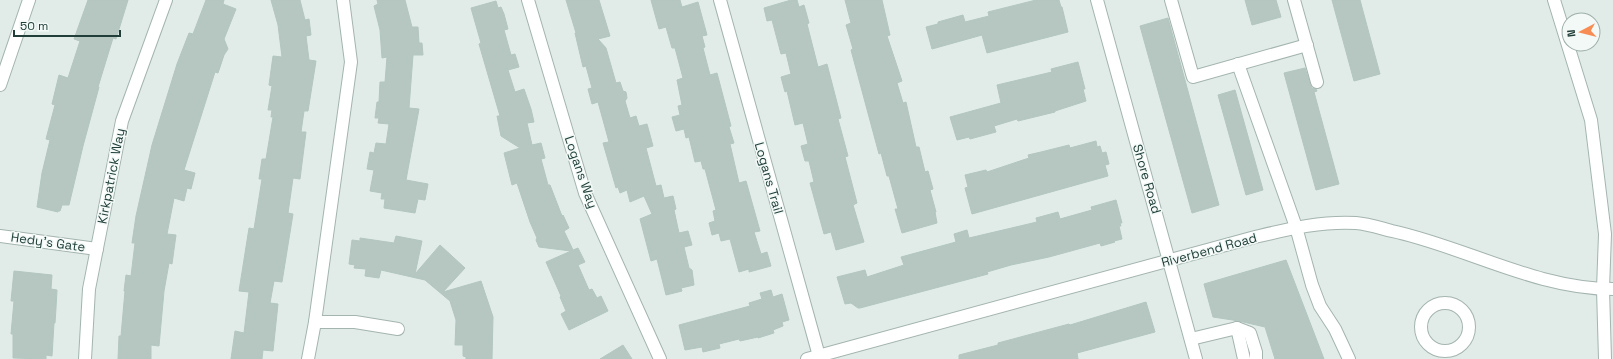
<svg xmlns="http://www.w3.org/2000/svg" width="1613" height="359" font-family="'Space Grotesk',sans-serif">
<rect width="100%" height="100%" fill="#e1ece8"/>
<!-- building -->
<g fill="#b6c7c2" stroke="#b3c6c0">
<polygon points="88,0 128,0 116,39 113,38 98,87 99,87 83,146 69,205 62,205 60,211 58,211 58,212 37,207 42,173 50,140 46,139 55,105 52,104 59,75 68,78 80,41 74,39"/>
<polygon points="206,0 224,0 223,4 236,9 224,39 228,49 224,55 218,73 215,72 184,170 195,173 191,189 187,188 184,201 174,198 167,234 176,235 172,264 169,263 164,291 159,346 151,345 151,359 118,359 119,336 121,336 125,291 124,291 126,275 131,276 135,243 132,243 136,216 152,145 177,64 189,33 193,34"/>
<polygon points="271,0 300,0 305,20 309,19 311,35 306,36 309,60 316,61 308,111 304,111 301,132 306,132 300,179 293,178 288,213 293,214 282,282 274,281 270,303 278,304 273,351 263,350 262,359 231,359 235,331 244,333 249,292 239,291 249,228 254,229 262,179 259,179 262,159 266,159 273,117 271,117 272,110 268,110 272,86 269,85 273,56 282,57 278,25"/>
<polygon points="377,0 405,0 412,27 418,27 419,43 422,43 423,55 413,55 409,108 419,109 406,180 428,184 425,200 418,199 415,213 384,208 385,199 381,199 382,193 370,191 374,170 367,169 370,152 374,153 376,143 386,144 389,124 378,123 379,118 375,118 377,102 379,102 380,82 385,82 387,57 382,58 380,30 374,6 378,4"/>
<polygon points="566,0 599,0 610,36 598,39 606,48 616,83 620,82 623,91 626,92 627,98 625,101 630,118 636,116 639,126 647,124 653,146 646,148 656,186 661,185 664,198 673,196 676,209 674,210 679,233 688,231 692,245 684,247 689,268 692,270 694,285 681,288 682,291 666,295 657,259 651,261 640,219 652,214 644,196 630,202 627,190 620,193 618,187 616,188 603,143 609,142 606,131 598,102 592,104 588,89 592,88 586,66 583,67 575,33 576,33"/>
<polygon points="651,0 680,0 682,7 698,2 707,35 702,36 705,47 703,48 710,75 717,73 731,126 729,127 734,143 730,144 739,183 746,181 760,231 754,232 761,254 767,252 771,266 749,272 749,269 739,272 730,239 721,241 719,233 712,235 709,223 715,221 713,211 716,210 705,169 703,169 701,161 695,162 689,137 686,138 684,129 676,131 672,117 680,115 678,106 682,105 677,80 683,78 675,48 672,48 666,27 659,29"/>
<polygon points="791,0 797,0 799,7 804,5 809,23 807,24 818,67 827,64 841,118 838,119 848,156 845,157 857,203 853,205 864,242 836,250 831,232 824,234 810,183 814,182 809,161 805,161 801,146 808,144 803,123 795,125 787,91 785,92 781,77 791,74 786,53 781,54 772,20 767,21 764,8"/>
<polygon points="845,0 882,0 890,35 887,36 902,81 897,83 903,103 906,102 916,147 919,147 925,172 928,171 933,189 930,190 936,212 935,212 937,223 902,233 895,209 898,209 889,176 887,176 881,153 879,154 851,50 853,49 846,25 851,23"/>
<polygon points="1036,0 1059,0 1061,7 1062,7 1068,32 987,53 982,35 932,49 926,27 938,24 938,22 963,15 965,22 989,16 988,12"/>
<polygon points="1245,0 1276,0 1281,17 1252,25"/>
<polygon points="1332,0 1360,0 1380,74 1354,81"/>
<polygon points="496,1 498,8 501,7 504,14 508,29 504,30 511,55 515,54 519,67 508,70 515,92 524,89 531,109 534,122 527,123 532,145 541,143 545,158 541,159 548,185 550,185 562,216 563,215 569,228 564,231 573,250 578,248 585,262 578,265 589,290 592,289 597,298 601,296 608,311 569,330 561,314 566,311 560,297 561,296 546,262 571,251 539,247 536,240 537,238 530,222 517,183 512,185 504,153 520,148 501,136 497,116 500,116 479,44 481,43 471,8"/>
<polygon points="1168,18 1219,205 1192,213 1140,26"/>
<polygon points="1078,62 1085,89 1083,89 1086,101 1055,111 1055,112 1018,121 1017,119 994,126 996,132 970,139 969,137 957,140 950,117 1001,103 997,85 1052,72 1051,69"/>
<polygon points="1305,68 1310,84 1312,88 1316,89 1317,91 1314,92 1339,184 1316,190 1284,73"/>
<polygon points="1235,90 1263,190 1246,195 1218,95"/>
<polygon points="1096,141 1097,147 1100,146 1102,153 1106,152 1109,164 1105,165 1108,176 972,214 965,188 968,187 965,175 986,170 987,172 1029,158 1028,155 1041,152 1069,145 1070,148"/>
<polygon points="1116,200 1122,223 1120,223 1121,226 1119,226 1122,239 1114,241 1115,242 1101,246 1100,243 1049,257 1011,265 987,272 988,274 860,308 858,308 851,303 845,304 837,277 865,270 867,277 904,265 901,257 956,242 954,234 967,230 969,238 1037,222 1036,218 1058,212 1060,219 1092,210 1091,207"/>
<polygon points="396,236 422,241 415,274 440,245 465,268 443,292 481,281 493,317 492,359 466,359 466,357 463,356 463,345 455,345 456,320 450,301 425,280 381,270 379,278 365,276 366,269 354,268 355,265 349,264 352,240 360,241 360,238 394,243"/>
<polygon points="1286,260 1324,359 1275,359 1265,327 1239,321 1213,317 1204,284"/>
<polygon points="14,271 52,275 51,289 57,290 56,308 55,323 54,323 52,356 46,355 46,359 13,358 13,334 11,334 14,301 11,301"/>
<polygon points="771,290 773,297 782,294 789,320 782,322 783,326 773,330 774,333 758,338 758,337 740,341 739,339 719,344 720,348 703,352 702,347 685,350 679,325 750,306 749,303 762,299 760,293"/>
<polygon points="1146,302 1155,332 1077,353 1078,359 959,359 959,355 998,345 998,343 1069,324 1070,325"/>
<polygon points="623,345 632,359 600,359"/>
</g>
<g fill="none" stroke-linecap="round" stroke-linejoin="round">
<!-- minor casing -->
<g stroke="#a4b4b0" stroke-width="14">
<g id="minor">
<polyline points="528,0 585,193 660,359"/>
<polyline points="720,0 819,356"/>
<polyline points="1097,0 1196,359"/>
<polyline points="1171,0 1193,77 1307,45"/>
<polyline points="1294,0 1317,82"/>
<polyline points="1554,0 1591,120 1605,234 1603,289 1605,359"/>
<polyline points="1238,64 1296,227 1312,285 1320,306 1335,329 1349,359"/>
<polyline points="0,85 29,0"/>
<polyline points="0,236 97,249"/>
<circle cx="1445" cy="327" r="24"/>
<polyline points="315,322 355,322 398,329"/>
<polyline points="1237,328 1250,333 1256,352 1256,359"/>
<polyline points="1191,339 1237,328 1244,359"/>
<polyline points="85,359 89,289 122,121 166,0"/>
<polyline points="308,359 315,322 351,62 343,0"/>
<path d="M807,359l448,-122c34,-8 66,-16 101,-14 12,1 24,5 36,8 74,16 144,58 221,58"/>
</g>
</g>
<!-- minor -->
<use href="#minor" stroke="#fff" stroke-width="12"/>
</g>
<g text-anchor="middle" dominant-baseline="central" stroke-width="3" stroke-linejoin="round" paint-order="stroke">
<!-- street labels -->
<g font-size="13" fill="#213e39" stroke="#f2f9f6">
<text transform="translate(581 172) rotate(71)">Logans Way</text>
<text transform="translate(111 176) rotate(-79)">Kirkpatrick Way</text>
<text transform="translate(769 178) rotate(74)">Logans Trail</text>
<text transform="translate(1147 179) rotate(74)">Shore Road</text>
<text transform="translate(48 242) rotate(8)">Hedy's Gate</text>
<text transform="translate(1209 250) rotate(-15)">Riverbend Road</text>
</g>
</g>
<!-- north arrow -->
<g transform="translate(1581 32) rotate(263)"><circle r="19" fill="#f2f9f6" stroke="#9eaeaa"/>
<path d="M0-3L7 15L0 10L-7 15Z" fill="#f78d55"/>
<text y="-6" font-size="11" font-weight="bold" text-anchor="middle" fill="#213e39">N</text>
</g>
<!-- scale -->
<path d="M14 30v6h106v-6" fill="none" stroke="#213e39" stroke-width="2"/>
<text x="20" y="30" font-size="12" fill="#213e39" stroke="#f2f9f6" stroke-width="3" paint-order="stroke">50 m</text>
</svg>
